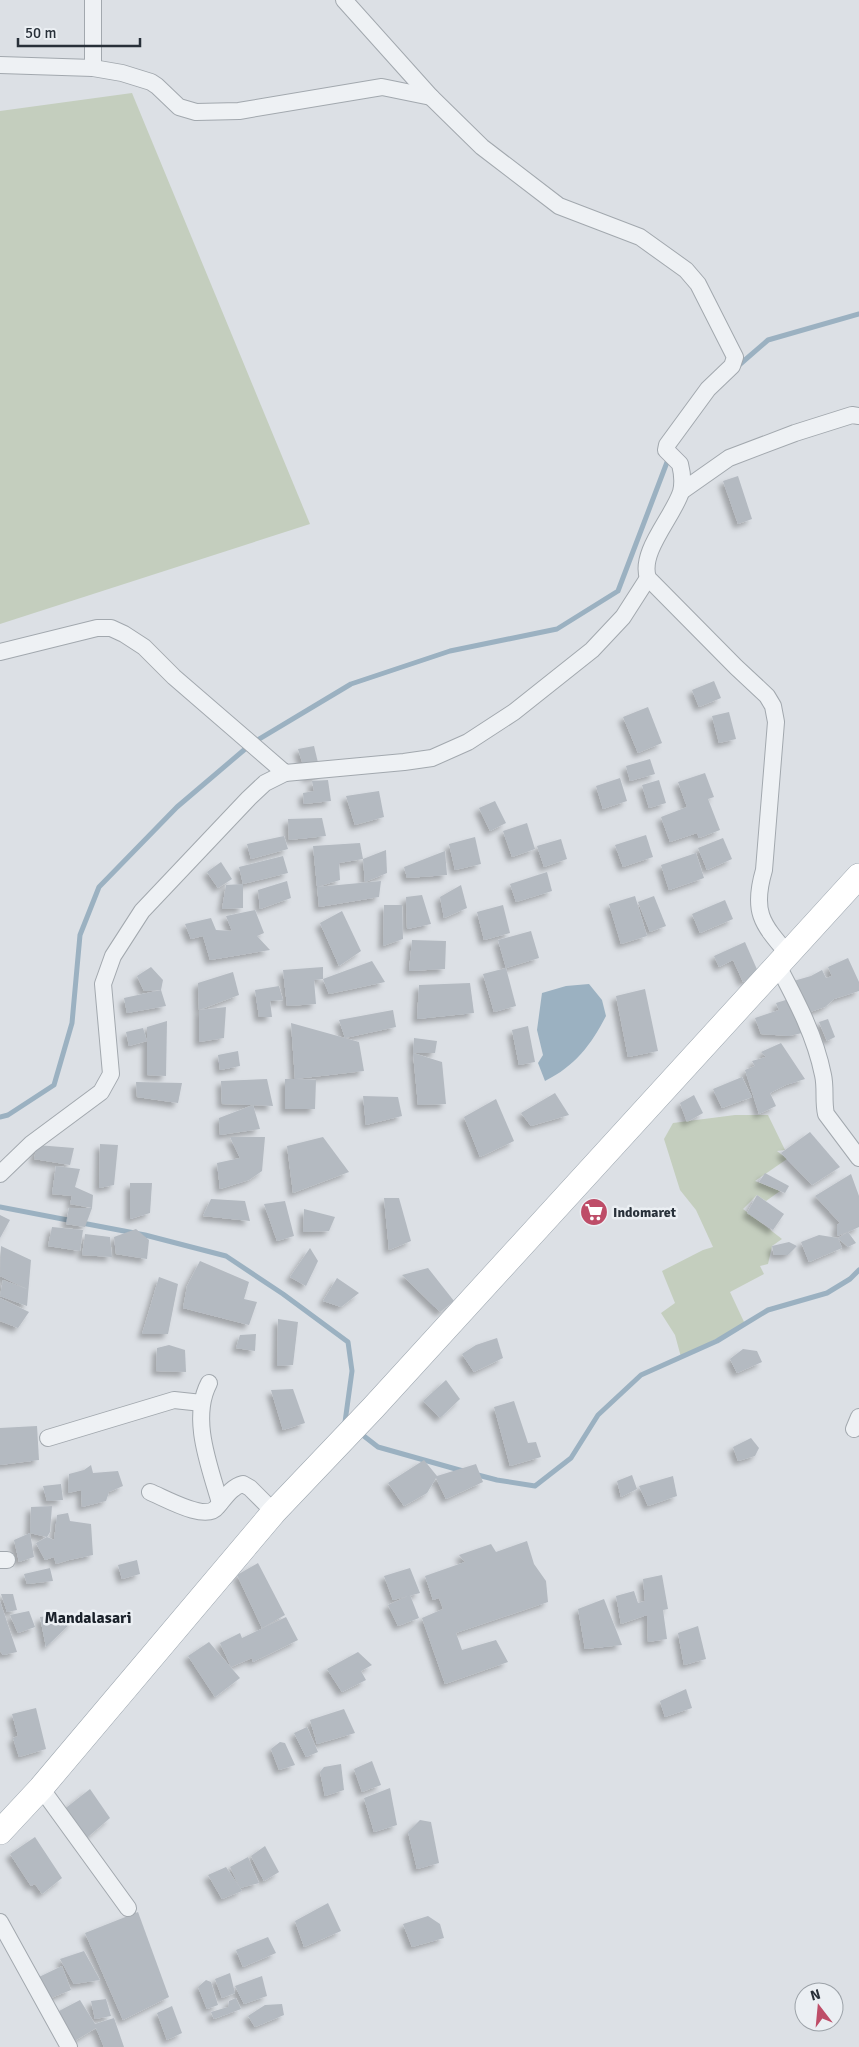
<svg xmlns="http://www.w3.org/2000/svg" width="859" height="2047" font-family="Signika,sans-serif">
<defs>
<filter id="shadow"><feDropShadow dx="-4.5" dy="4.5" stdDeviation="2.5" flood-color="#0004"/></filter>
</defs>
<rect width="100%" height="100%" fill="#dce0e5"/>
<!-- green -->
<g fill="#c4cebe">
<polygon points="132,93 310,524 0,624 0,111"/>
<polygon points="735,1115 768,1115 785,1150 777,1151 787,1159 755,1181 780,1191 766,1201 757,1195 743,1209 782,1239 772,1246 768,1264 760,1266 764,1274 730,1292 745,1324 681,1357 675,1335 661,1313 675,1303 662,1271 703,1250 713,1247 696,1210 680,1190 664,1139 673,1123"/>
</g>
<!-- water -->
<path fill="#9bb1c1" d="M589,984l13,16 4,16c-15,29 -31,50 -61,65l-7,-18 5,-8 -6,-25 5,-37 24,-7z"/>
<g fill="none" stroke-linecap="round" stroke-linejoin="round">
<!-- stream -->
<g stroke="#9bb1c1" stroke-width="5">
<polyline points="738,366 768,340 859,314"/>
<polyline points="0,1117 8,1115 54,1085 72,1023 80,935 99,887 177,807 251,744 351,684 450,651 557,629 618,591 669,457"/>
<polyline points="0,1207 73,1221"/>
<polyline points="82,1223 145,1235 226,1256 283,1294 348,1342 352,1371 345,1422 347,1424"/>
<polyline points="360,1433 378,1447 463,1471"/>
<polyline points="474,1474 497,1480 535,1486 571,1458 598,1415 641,1375 717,1341 768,1310 827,1293 850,1279 859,1270"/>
</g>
</g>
<!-- building -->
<g fill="#b4bac1" filter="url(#shadow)">
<polygon points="738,476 752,519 738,524 723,481"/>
<polygon points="714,681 721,698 699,707 692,690"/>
<polygon points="648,707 662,743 638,753 623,717"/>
<polygon points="729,712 736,739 719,743 712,716"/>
<polygon points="314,746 321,775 307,778 298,749"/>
<polygon points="650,759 655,774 630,781 626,766"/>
<polygon points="705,773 714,797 708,799 720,830 699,838 697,833 670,842 661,817 687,807 678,782"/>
<polygon points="620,778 627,801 603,809 596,786"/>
<polygon points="328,780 331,801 304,804 303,793 314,791 312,781"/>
<polygon points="659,780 666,803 649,808 642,785"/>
<polygon points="379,791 384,817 355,825 346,796"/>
<polygon points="495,801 506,823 490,831 479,808"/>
<polygon points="322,818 326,836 289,840 288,819"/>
<polygon points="527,823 535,849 512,857 503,831"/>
<polygon points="646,835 653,857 623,867 615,845"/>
<polygon points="284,836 288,849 251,859 247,844"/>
<polygon points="475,837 481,864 455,870 449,844"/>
<polygon points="723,838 732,859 707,870 698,848"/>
<polygon points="561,839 567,859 544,867 537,846"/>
<polygon points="360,843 363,859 339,863 340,880 317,887 381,881 379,897 319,907 313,846"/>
<polygon points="386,850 387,873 365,882 363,859"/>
<polygon points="445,851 447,875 407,878 404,867"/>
<polygon points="696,853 704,878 669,890 661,865"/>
<polygon points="283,856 288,873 243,884 243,908 222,909 226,885 243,884 239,867"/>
<polygon points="221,862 232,879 218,888 207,872"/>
<polygon points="547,872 552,891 516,902 510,884"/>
<polygon points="287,881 291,898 260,909 258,890"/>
<polygon points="461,885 467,908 444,918 440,897"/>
<polygon points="422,895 431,924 407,929 406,897"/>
<polygon points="635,896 647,936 621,944 609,904"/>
<polygon points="654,896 666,926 650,932 638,902"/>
<polygon points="725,900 733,919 700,933 692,914"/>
<polygon points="384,905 402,905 403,939 383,946"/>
<polygon points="503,905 510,933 484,940 477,912"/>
<polygon points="255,910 264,933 257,936 270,950 210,960 203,936 191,939 185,924 211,918 216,930 232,931 226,916"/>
<polygon points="342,911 361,951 339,966 320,923"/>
<polygon points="531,931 539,958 506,968 498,940"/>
<polygon points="412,940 446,941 445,969 409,971"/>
<polygon points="745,942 759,974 743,982 733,960 719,967 714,956"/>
<polygon points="848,958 859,982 859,991 834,999 825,1007 804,1014 790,982 811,976 822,970 826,978 832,976 828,967"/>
<polygon points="372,961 385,982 329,994 323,979"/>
<polygon points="151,967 163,980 161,990 144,991 137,976"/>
<polygon points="323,967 323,979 314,980 316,1004 287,1006 283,970"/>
<polygon points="506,968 516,1006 494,1012 483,974"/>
<polygon points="233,972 239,995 199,1010 198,983"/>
<polygon points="470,983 474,1013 417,1019 419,985"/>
<polygon points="279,986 283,1000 270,1001 272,1017 259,1017 255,990"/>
<polygon points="645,989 658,1051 628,1057 616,996"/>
<polygon points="161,990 166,1006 127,1013 124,998"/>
<polygon points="789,999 802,1033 789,1036 761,1034 755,1018 779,1010 776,1003"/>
<polygon points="226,1007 224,1038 199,1042 199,1010"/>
<polygon points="393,1010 396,1027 345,1038 359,1042 364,1071 295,1079 316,1080 315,1109 285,1109 285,1079 295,1079 291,1023 345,1038 339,1020"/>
<polygon points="828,1019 835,1037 827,1041 819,1022"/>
<polygon points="167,1021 166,1076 147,1075 147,1027"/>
<polygon points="528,1026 535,1062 519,1065 512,1030"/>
<polygon points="143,1028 147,1041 129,1046 126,1032"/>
<polygon points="414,1038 437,1041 435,1053 413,1053"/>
<polygon points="781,1043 805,1079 786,1085 770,1093 776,1106 759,1114 745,1070 755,1066 752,1061 766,1057 761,1052"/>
<polygon points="238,1051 240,1066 220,1070 218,1055"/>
<polygon points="413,1053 442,1062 446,1104 418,1105"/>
<polygon points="742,1077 752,1097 722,1108 713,1089"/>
<polygon points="267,1079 273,1106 253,1105 260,1129 220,1135 219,1118 253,1105 222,1104 221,1081"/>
<polygon points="136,1082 182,1083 178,1103 137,1097"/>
<polygon points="555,1093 569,1115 531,1126 521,1113"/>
<polygon points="694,1095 703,1113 687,1122 680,1103"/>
<polygon points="363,1096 398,1097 402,1116 366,1125"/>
<polygon points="496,1099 514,1141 480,1157 464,1117"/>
<polygon points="810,1132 840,1167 812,1185 781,1153"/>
<polygon points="230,1137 265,1137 262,1171 249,1180 220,1189 217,1163 240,1158"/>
<polygon points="323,1137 349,1172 293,1193 287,1146"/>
<polygon points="100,1144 118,1145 114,1185 99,1188"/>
<polygon points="37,1145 74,1148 70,1165 34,1159"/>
<polygon points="56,1166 80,1169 75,1187 93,1195 92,1208 70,1204 72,1196 52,1194"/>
<polygon points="765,1173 789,1186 785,1193 759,1182"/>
<polygon points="851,1174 859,1196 859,1227 848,1232 856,1243 848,1247 838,1238 842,1248 809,1262 801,1242 819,1235 838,1238 848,1232 837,1236 837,1225 840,1223 815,1196"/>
<polygon points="130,1183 152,1183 150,1213 130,1219"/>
<polygon points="757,1195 784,1214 773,1230 747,1213"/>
<polygon points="384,1198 399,1198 411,1241 389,1250"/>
<polygon points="211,1199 245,1201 250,1221 203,1216"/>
<polygon points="285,1201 294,1236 277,1241 264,1204"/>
<polygon points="69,1208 92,1208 85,1227 66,1224"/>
<polygon points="304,1209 335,1217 329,1231 303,1232"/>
<polygon points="0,1215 10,1220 0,1238"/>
<polygon points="52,1227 83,1230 80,1251 48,1246"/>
<polygon points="136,1229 149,1240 147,1259 116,1254 114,1237"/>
<polygon points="85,1234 110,1237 112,1257 82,1255"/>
<polygon points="789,1242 797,1246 788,1255 774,1255 772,1246"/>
<polygon points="1,1246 31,1260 27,1306 0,1296 3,1280 27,1289 0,1276"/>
<polygon points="310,1248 318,1261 306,1286 290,1277"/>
<polygon points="200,1261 249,1282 244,1299 257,1302 249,1325 183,1308 187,1286"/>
<polygon points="428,1268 454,1301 440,1312 402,1275"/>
<polygon points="159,1277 178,1284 168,1334 142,1334"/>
<polygon points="337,1278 359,1293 341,1307 323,1301"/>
<polygon points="0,1298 29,1312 18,1328 0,1321"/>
<polygon points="278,1319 298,1322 293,1365 277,1366"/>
<polygon points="256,1334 255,1351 236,1348 240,1335"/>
<polygon points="497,1338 503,1358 474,1372 462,1354 476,1345"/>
<polygon points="169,1345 185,1350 186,1372 156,1371 157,1348"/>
<polygon points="743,1349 757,1351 762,1362 737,1373 730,1359"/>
<polygon points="446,1380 460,1399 440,1418 423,1401"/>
<polygon points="293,1389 305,1423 283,1430 271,1390"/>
<polygon points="514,1401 528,1443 536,1442 541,1457 510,1466 494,1407"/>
<polygon points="37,1426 39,1460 0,1465 0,1428"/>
<polygon points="751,1438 759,1448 755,1456 738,1461 733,1447"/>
<polygon points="424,1460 437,1476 476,1464 483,1482 446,1499 436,1478 427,1493 404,1506 388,1483"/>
<polygon points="91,1465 93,1473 118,1471 123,1486 109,1492 106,1501 82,1507 81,1490 68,1493 69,1474 84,1470"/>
<polygon points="632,1475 637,1489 621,1497 617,1481"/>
<polygon points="673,1476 677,1496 648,1506 639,1486"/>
<polygon points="61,1484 63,1500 47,1501 43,1486"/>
<polygon points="52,1506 50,1532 47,1537 30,1533 34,1557 19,1562 14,1540 30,1533 31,1507"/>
<polygon points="68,1513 70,1521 91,1524 93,1555 69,1560 56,1564 54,1557 45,1560 36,1543 47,1537 54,1540 57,1515"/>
<polygon points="527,1541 534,1564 546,1581 548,1602 456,1633 462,1650 496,1640 508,1662 445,1684 422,1618 443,1609 439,1598 433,1600 425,1576 465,1562 459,1555 491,1544 496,1552"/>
<polygon points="137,1560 140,1574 122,1579 118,1565"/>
<polygon points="258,1563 285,1615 262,1628 237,1575"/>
<polygon points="50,1568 53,1581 27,1584 24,1574"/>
<polygon points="410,1568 420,1593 393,1600 384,1576"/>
<polygon points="662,1575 668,1609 663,1610 667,1639 648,1642 647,1615 621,1624 616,1596 634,1591 638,1603 645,1601 643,1579"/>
<polygon points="1,1594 13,1594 17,1610 7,1612"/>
<polygon points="410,1595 419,1618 398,1626 388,1605"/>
<polygon points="604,1599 622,1645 585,1649 578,1609"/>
<polygon points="0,1601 17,1652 3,1655 0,1651"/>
<polygon points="29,1611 35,1627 18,1633 10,1615"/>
<polygon points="68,1614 73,1621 46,1647 40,1617"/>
<polygon points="286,1617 298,1640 253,1662 252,1658 231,1667 220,1643 240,1633 242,1638"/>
<polygon points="698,1626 706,1659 684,1665 678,1633"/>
<polygon points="209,1642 240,1678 215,1697 188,1656"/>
<polygon points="358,1652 372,1665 361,1671 366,1680 342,1692 327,1669"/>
<polygon points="686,1689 692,1708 665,1717 660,1701"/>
<polygon points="36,1708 46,1749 19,1757 13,1738 18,1736 12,1714"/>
<polygon points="344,1709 355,1733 317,1744 310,1720"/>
<polygon points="307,1727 318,1752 306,1757 294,1733"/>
<polygon points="280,1742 285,1743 295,1765 279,1770 271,1749"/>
<polygon points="372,1761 381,1785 362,1792 354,1769"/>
<polygon points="341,1764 344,1790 325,1796 320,1772 324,1767"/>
<polygon points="390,1788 397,1825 374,1832 364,1798"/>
<polygon points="90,1789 110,1818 82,1842 62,1811"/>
<polygon points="420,1820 431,1822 439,1863 417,1869 408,1832"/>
<polygon points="35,1837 62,1878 42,1894 35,1884 31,1886 10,1854"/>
<polygon points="265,1846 279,1872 264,1881 251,1856"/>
<polygon points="248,1857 259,1883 240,1888 230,1867"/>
<polygon points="226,1867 242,1891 222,1899 208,1875"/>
<polygon points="328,1903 341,1931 304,1947 295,1921"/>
<polygon points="138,1912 169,1997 123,2020 85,1933"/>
<polygon points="428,1916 440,1924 444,1938 412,1947 403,1924"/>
<polygon points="268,1937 276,1953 243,1967 236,1950"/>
<polygon points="84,1951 100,1980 74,1984 60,1959"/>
<polygon points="62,1966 71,1990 46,2000 39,1977"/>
<polygon points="230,1973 235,1993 222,1998 215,1979"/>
<polygon points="262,1976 267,1996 244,2004 235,1986"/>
<polygon points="206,1980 211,1982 218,2005 207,2009 198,1987"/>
<polygon points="236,1998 241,2009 214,2019 211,2012 228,2007 229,2001"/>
<polygon points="106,1999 111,2016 95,2019 91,2001"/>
<polygon points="80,2000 95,2024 114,2018 124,2047 104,2047 96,2028 73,2042 59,2011"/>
<polygon points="282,2004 284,2015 255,2027 248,2016 265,2005"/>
<polygon points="172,2006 182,2033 167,2040 157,2013"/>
</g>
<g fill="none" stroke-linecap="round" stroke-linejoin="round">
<!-- street casing -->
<g stroke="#a2a8ae" stroke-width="18">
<g id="street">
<path d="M344,0l87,97 51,50 77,59 81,31 46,33 12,14 37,73 -3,9 -24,23 -41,56 -1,5 14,14c2,8 3,20 1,28 -8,25 -42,60 -33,86l88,89 31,29 6,10 3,16 -12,148c-12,41 -3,53 24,84"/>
<polyline points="0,65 93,68 122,73 151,82 157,86 179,107 196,112 239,111 382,87 431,97"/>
<polyline points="93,68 93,0"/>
<polyline points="682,491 729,458 795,433 852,415 859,416"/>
<polyline points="0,652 97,628 111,628 124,634 144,647 174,677 285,773 404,762 432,758 468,742 514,712 592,650 623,617 648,578"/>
<path d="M777,964c19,36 38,71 46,111 3,13 0,26 3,39l33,44"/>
<polyline points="0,1174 31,1144 101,1092 111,1074 103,984 113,956 142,911 249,798 265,783 285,773"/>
<path d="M209,1383c-19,36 1,84 11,120"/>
<polyline points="854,1429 859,1417"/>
<polyline points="48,1438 174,1400 202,1403"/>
<path d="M150,1492c15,6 56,30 67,15 8,-9 14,-20 26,-23l7,4 24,24"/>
<polyline points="0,1560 7,1560"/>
<polyline points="41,1788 128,1908"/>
<polyline points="0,1922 69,2047"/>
</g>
</g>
<!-- primary casing -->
<g stroke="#9da6af" stroke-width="26">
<polyline id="primary" points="0,1832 41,1788 274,1512 373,1408 859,876"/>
</g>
<!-- street -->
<use href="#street" stroke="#eef1f4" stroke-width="16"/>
<!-- primary -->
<use href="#primary" stroke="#fff" stroke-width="25"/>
</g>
<!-- icons -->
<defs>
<g id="supermarket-disc" transform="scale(1.4375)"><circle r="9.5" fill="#be4d68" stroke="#ebeff3"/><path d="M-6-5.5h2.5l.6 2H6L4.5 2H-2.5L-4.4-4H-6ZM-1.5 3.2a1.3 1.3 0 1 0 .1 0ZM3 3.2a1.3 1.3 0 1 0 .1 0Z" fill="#fff"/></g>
</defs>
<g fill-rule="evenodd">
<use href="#supermarket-disc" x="594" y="1212"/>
</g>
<g text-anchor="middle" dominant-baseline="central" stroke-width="5" stroke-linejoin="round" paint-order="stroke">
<!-- poi labels -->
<g font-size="14" font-weight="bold" fill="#283039" stroke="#ebeff3" text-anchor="start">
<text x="613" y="1212">Indomaret</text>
</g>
<!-- quarter labels -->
<g font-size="16" font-weight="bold" fill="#1a212a" stroke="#ebeff3">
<text x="88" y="1618">Mandalasari</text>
</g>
</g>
<!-- north arrow -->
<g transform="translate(819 2007) rotate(344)"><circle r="24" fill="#ebeff3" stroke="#9da3a9"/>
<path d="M0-4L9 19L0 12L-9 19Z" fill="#be4d68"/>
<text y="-8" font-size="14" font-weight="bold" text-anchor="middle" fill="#283039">N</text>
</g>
<!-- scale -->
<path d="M18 38v8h122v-8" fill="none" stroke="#283039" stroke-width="2.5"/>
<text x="25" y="38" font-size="15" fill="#283039" stroke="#ebeff3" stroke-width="4" paint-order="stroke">50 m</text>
</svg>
